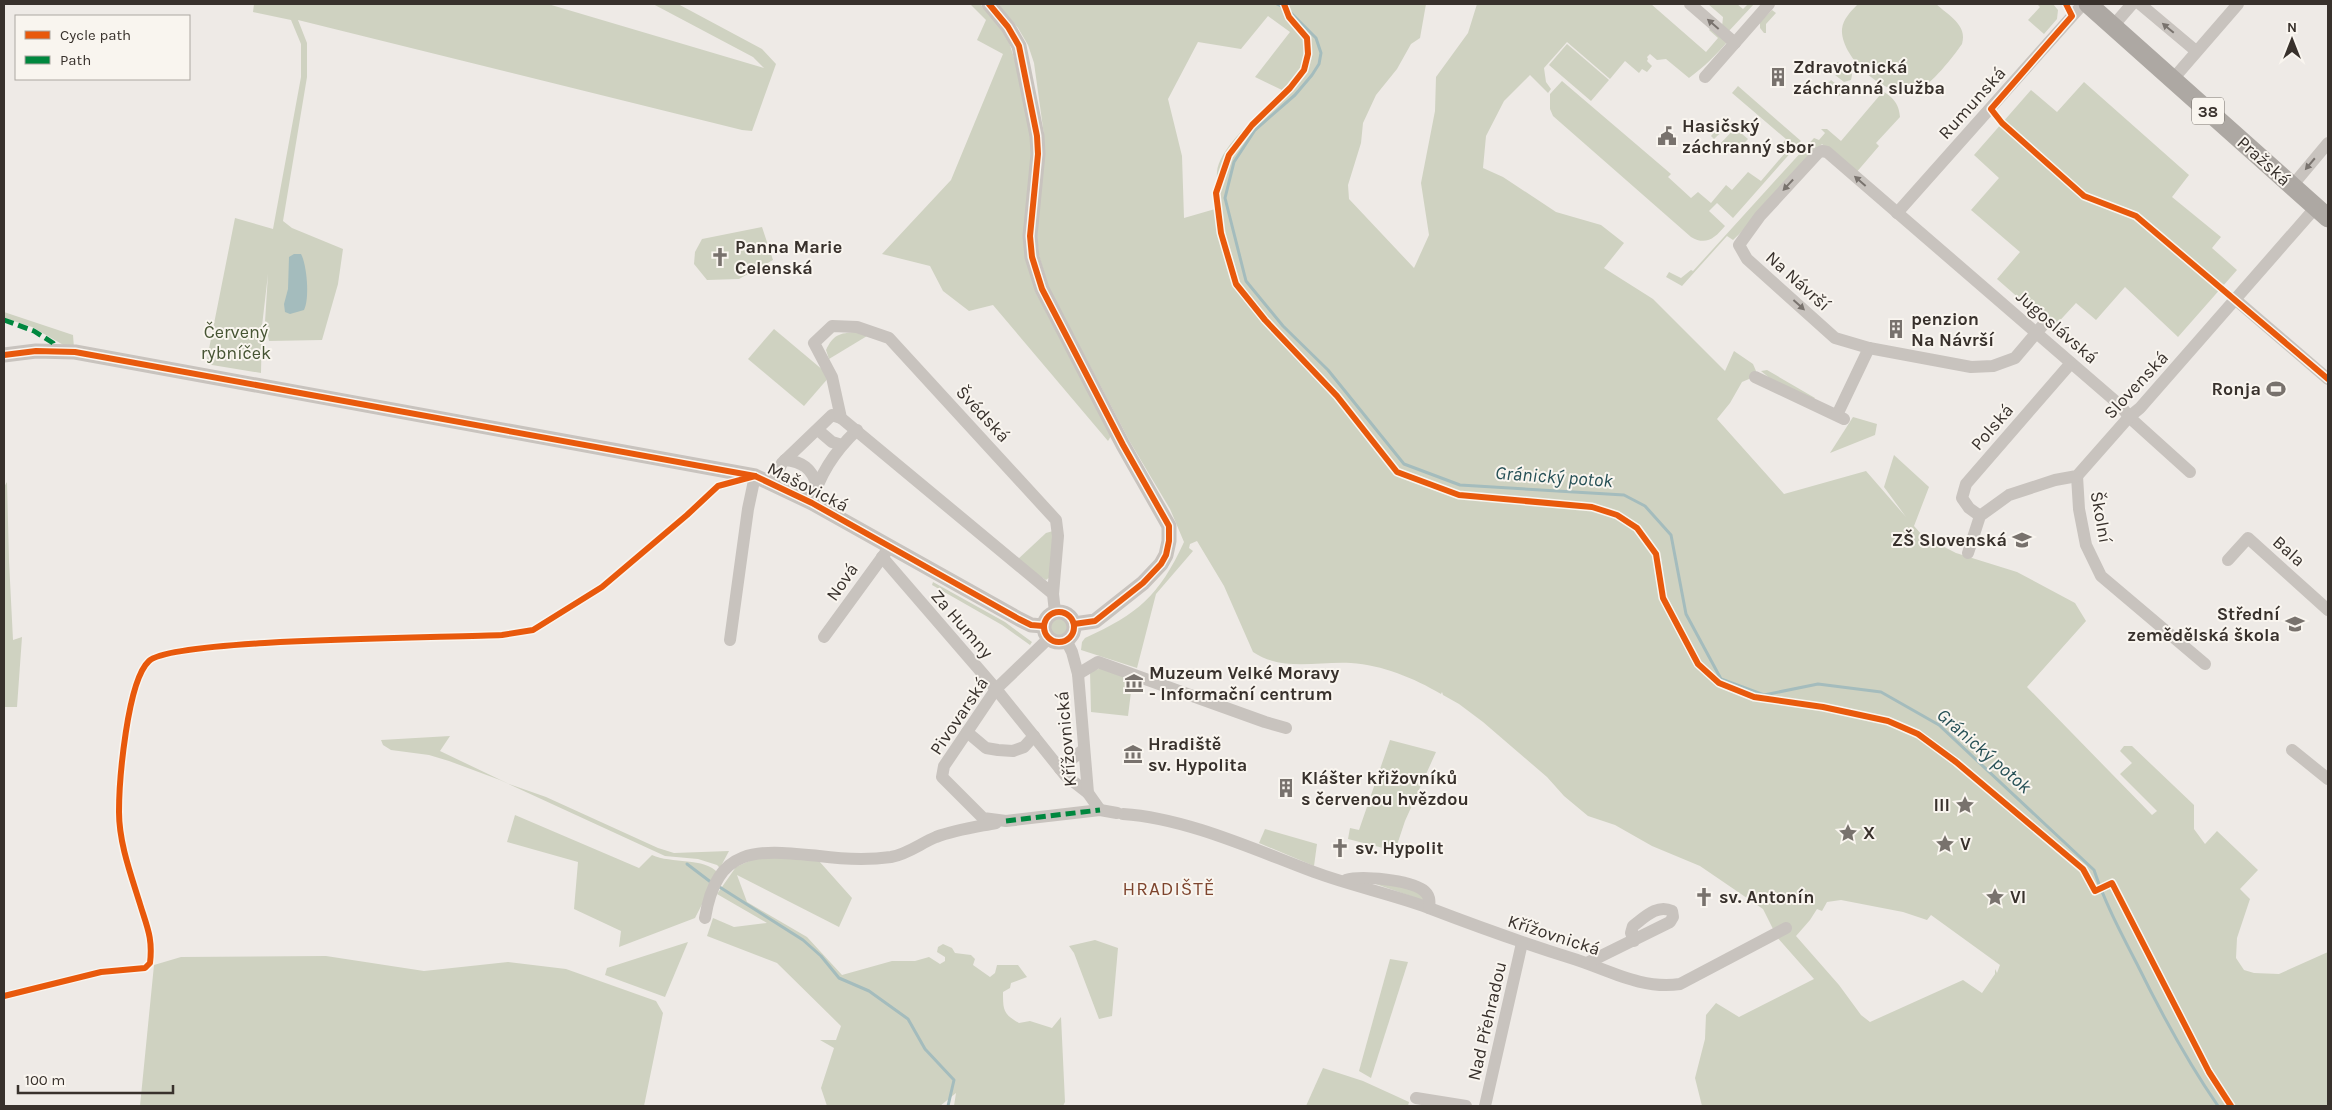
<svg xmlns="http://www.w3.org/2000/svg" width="2332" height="1110" font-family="Karla,sans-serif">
<rect width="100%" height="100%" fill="#eeeae6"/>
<!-- green -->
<g fill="#cfd2c1" fill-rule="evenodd">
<polygon points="254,4 548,4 764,68 753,57 653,4 678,4 762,49 776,64 752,131 742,130 298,20 307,43 307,77 283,221 292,228 343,249 338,284 322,340 269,341 265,322 268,274 262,326 261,373 206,364 235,218 273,229 301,77 301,44 291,20 253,12"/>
<polygon points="970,4 980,4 994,18 1009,42 1015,61 1031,137 1035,291 1111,436 1108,441 993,305 969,311 943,291 930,266 882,254 951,180 1003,54 977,40 986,20"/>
<path d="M998,4h428l-6,34 -9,6 -14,25 -21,26 -13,28 -2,20 -13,42 1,14 65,69 15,-33 -8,-52 14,-72 1,-34 32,-44 9,-29h174l55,48 12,-14 -9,-8 3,-3 16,14c-12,14 -24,26 -39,37l-23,-19 -9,1 -7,-6 -3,3 1,2 -1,2 5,5 -5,6 -5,-3 -3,4 -14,-12 -15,18 -43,-37 -23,26 2,14 5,7 -3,4 -18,-18 -26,26 -18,35 -3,32 20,9 53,35 45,13 23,18 -20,25 49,31 72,72 9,-20 19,13 3,7 -7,8 -7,3 -12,21 -13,16 67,75 82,-23 40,46 -22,-30 10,-32 35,32 -15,39 9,10 33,17 61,19 58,31 11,18 -59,66 125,128 5,-4 -37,-37 12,-11 -12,-12 4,-5h8l62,59v24l11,15 12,-13 41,39 -18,19 10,10 -13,39 -1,20 8,12 10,3 25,1 49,-22v154h-626l-7,-28 10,-39 1,-24 10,-12 23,14 75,-38 -37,-42 -14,-28 -63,-43 -48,-20 -37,-21 -27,-9 -24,-20 -17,-19 -64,-55 -24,-18 -16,-9 -1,-3 -1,2c-27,-16 -59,-29 -90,-31 -32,-2 -69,9 -98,-11l-29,-66 -27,-45 -7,3 -1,4 4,3 -37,43 -19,74 -56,-18 1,-8 3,-4c53,-24 74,-42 99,-96l-14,-33 -40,-67 -82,-156 -9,-31 -2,-19 7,-101 -10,-72 -6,-18 -10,-17zM1268,16l22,16 -35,45 29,14c-19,18 -65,55 -67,81 -1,11 2,24 5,35l-38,11 -2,-62 -14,-57 30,-57 43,7zM1841,900l62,12 24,8 4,-5 69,50 -3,8 -2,-4v5l-13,19 -19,-13 -93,42 -9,-7 -22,-30 -43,-49 14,-16 7,-11 5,2 5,-9z"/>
<polygon points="1708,4 1737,4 1743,9 1748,4 1754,4 1728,32 1722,27 1723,17"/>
<path d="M1858,4h78c12,11 32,21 26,40 -9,13 -31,41 -45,47 -28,10 -77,-33 -75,-62 1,-10 9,-18 16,-25z"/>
<polygon points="2037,4 2053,4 2058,10 2057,19 2044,34 2028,20 2040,7"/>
<polygon points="1772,10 1776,13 1766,24 1766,33 1764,33 1760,28 1760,22"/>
<polygon points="1567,44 1609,80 1591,101 1549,65"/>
<path d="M1835,62c12,-1 20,6 16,18l-7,2 -9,-7 7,-7z"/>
<polygon points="1831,80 1841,88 1842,93 1839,96 1826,86"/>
<path d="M1562,81l109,93 -3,3 23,21 7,-6 13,11 15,-18 6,5 16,-18 13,9 24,-28 -6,-5 7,-9 -54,-46 6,-7 63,55 -68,77 -16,-15 -8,8 16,15c-10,12 -19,20 -34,11l-138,-121 -3,-7v-15z"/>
<polygon points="2084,82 2189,175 2172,197 2221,237 2212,248 2237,270 2178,337 2125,287 2096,320 2076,303 2053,328 1997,279 2020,252 1971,210 1999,178 1974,155 2031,90 2057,112"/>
<path d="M1873,86c14,7 26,13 27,31l-24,26 3,3 -24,28 -33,-30 -68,76 -21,20 -6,-4 -45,50 -16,-9 3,-5 12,6 10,-8 2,1 121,-133 5,2 6,-7 -4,-4h6l14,12 39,-46z"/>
<polygon points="1726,119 1730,124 1714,139 1711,136"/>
<polygon points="1735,128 1748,139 1733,155 1720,144"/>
<polygon points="762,227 773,260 739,279 707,280 694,264 695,252 702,239"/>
<polygon points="4,312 73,335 74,348 67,347 32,327 4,318"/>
<polygon points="774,329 830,376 804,406 748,359"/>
<path d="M856,332l11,4 -38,23 -3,-9c7,-15 13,-17 30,-18z"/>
<polygon points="1767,370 1815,398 1812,401 1772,380 1761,371"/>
<polygon points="1853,417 1877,424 1875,435 1830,453"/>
<polygon points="7,482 9,561 13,640 22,637 17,707 4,707 4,487"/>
<polygon points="1053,531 1050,577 1046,580 1016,561 1046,533"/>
<polygon points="933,582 1005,622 1032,642 1030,645 1002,625 932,585"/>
<circle cx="1059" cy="627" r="8"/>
<polygon points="1103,668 1130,678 1128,691 1131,692 1128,716 1091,712 1090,671"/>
<polygon points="450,736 440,751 509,784 546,797 658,848 674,853 729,851 720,868 717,865 698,859 665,856 500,780 449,761 429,755 391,750 383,745 381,740"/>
<polygon points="1390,740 1436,752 1405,821 1395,851 1348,839 1350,828 1359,830"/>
<path d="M515,815l124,53 13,-13c19,9 53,2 66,18l-23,45 -76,29 2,-16 -47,-22 4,-47 -71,-20z"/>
<polygon points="1265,829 1317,844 1314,866 1259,843"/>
<path d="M760,856l59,5 33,37 -13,29 -102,-52 10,27 60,35 35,38 50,-14h23l14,-4 11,7 5,-3v-4l-8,-5 1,-5 5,-3 9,4 3,5 16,2 4,4 -2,6 17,12 5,-4 2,-8h21l9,12 -16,6 -1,5 -7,4c0,18 0,22 16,31l11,-2 22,7 9,-11 4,85 -2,4h-109l2,-13 -16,13h-113l-6,-18 13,-40 -14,-8h16l5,-14 -64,-63 -70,-27 6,-18 21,9 33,-4 -50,-29 19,-27z"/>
<polygon points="1364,880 1418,890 1425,901"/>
<polygon points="1095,940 1118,948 1112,1016 1099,1019 1074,953 1069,946"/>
<polygon points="688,942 665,997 605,975 607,968"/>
<polygon points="326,956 424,971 508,962 566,969 656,1001 663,1013 644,1106 140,1106 154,965 181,957"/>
<polygon points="1390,959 1408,962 1371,1078 1359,1071"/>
<polygon points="1323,1068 1363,1081 1409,1102 1408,1106 1306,1106"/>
</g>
<!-- water -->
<path fill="#a4bcbd" d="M294,254h7c6,11 9,45 3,56l-14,4 -5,-2 -1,-8 4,-15 1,-32z"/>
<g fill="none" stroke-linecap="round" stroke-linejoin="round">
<!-- stream -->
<g stroke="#a4bcbd" stroke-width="3">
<path d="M1277,4l10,5 29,29 5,15 -2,11 -7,11 -17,20 -40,35 -21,32 -9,36 21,83 37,45 45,44 76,94 56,21 164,10 21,11 26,29 15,79 35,65 43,16 54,-11 63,8 58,33 155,145c11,33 27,63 43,94 24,49 50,97 81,142"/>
<polyline points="687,864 712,883"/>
<polyline points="718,886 803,940 821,956 839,978 869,991 908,1019 925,1049 954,1080 948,1106"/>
</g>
<!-- minor -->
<g stroke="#c8c3be" stroke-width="12">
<polyline points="1690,4 1735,43"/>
<polyline points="2140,4 2196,51"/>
<polyline points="2113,26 2132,4"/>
<polyline points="1705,77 1769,4"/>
<polyline points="2173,79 2238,4"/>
<polyline points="2292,186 2328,143"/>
<polyline points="1897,213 2083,4"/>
<polyline points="2236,300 2328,379"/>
<polyline points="2043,325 2015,358 1993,366 1971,367 1869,348 1835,338 1747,259 1739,245 1760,216 1818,153 1822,151 1827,152 2121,406 2129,417 2190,472"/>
<polyline points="1755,377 1844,419"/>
<polyline points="1837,415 1869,348"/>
<polyline points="818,430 832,442 842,445"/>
<path d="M785,460c18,2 26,8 32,25"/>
<polyline points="2077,476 2079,509 2086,545 2101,576 2205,664"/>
<polyline points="773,483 782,463 832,415 841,418"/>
<path d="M812,503c7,-28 24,-53 45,-73"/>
<polyline points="1980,516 1969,508 1962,498 1966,484 2071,363"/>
<polyline points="1968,553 1980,516 2009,495 2055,480 2077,476 2129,417 2140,408 2316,207"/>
<polyline points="882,557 996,689 1065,775 1088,793"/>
<polyline points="2228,560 2248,538 2328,610"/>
<polyline points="1053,594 1058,536 1056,520 889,338 857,327 832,326 814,343 832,377 841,418 1053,594 1055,612"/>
<polyline points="824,637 886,552"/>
<polyline points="1049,638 996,689 944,766 942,777 983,818 1006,821 1100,810 1117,813"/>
<polyline points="730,640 748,509 755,476"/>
<polyline points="1066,640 1072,652 1078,674 1088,793 1100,810"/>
<polyline points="1078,674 1098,662 1265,722 1286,728"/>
<polyline points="967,732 986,748 998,750 1013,751 1024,747 1034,736"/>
<polyline points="2292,750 2328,779"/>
<polyline points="1060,769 1084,749"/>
<path d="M1123,814c63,4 132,36 191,58 38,14 77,22 115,36 47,18 94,35 142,50 36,11 70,32 109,26l106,-56"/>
<path d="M1346,880c15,-5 63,0 77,10 7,5 7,11 6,18"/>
<path d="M705,918c12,-74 54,-68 114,-62 23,3 50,4 72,1 17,-3 30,-14 45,-20 19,-7 40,-10 60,-14"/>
<path d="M1587,963l83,-41 3,-5 -1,-6c-15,-7 -27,6 -39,15l-2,7 3,8"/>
<polyline points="1416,1098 1466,1106"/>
<polyline points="1485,1106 1522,943"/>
</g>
<!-- tertiary -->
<g stroke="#c8c3be" stroke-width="15">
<polyline points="989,4 1008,27 1019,46 1037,136 1038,154 1030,236 1032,257 1042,289 1123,445 1169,526 1169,541 1166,555 1161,564 1143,583 1095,621 1074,624"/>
<polyline points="4,355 36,351 75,352 755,476 812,503 1019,619 1031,625 1043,626"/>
<circle cx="1059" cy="627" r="15"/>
</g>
<!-- primary -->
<polyline stroke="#ada8a3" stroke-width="19" points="2088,4 2328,218"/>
<!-- quiet -->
<g stroke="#00873e" stroke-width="5" stroke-dasharray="10 5" stroke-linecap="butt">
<polyline points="4,320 34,331 53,343 55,350"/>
<polyline points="1006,821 1100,810"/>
</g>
<!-- cycleway casing -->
<g stroke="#f9f5ef" stroke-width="9">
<g id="cycleway">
<polyline points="989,4 1008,27 1019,46 1037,136 1038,154 1030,236 1032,257 1042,289 1123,445 1169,526 1169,541 1166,555 1161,564 1143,583 1095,621 1074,624"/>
<polyline points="1284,4 1289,17 1307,38 1308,54 1304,70 1290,88 1252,125 1229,155 1216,193 1221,233 1236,284 1265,320 1337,396 1397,472 1459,495 1592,507 1617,515 1637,528 1656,554 1663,598 1698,664 1719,683 1754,697 1823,707 1888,721 1918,734 1956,762 2083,869 2095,891 2112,883 2209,1072 2231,1106"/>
<polyline points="2066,4 2072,16 1991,109 2002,123 2084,196 2136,216 2328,379"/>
<polyline points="4,355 36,351 75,352 755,476 812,503 1019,619 1031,625 1043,626"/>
<circle cx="1059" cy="627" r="15"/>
<path d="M4,996l97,-24 44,-4 5,-5c3,-25 -3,-36 -10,-59 -9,-29 -21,-61 -21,-92 0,-30 8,-131 30,-151 26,-23 301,-23 353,-26l31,-5 69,-43 85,-72 31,-29 37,-10"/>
</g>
</g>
<!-- cycleway -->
<use href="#cycleway" stroke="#e8590c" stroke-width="6"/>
</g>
<!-- one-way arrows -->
<defs><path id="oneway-solid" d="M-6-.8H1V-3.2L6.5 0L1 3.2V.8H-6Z" transform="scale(1.25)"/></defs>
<g fill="#79736e">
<use href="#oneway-solid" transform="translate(1713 24) rotate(-139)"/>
<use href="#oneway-solid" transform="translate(2168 28) rotate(-140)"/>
<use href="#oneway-solid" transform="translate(2310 164) rotate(130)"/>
<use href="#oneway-solid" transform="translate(1860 181) rotate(-139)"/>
<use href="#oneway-solid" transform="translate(1788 185) rotate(133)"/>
<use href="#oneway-solid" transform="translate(1799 305) rotate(42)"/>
</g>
<!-- icons -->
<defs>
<g id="building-bare" transform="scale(1.5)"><path d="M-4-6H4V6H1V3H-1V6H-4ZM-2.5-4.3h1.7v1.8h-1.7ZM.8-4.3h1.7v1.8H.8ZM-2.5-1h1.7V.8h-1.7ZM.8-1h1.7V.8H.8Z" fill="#78726d" stroke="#f9f5ef" stroke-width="2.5" paint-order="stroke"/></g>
<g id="civic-bare" transform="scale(1.5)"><path d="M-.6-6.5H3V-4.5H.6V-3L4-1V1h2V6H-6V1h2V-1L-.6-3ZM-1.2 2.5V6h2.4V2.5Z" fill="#78726d" stroke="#f9f5ef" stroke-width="2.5" paint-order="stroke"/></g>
<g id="church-bare" transform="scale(1.5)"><path d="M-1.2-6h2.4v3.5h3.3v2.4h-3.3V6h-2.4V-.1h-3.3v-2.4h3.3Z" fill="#78726d" stroke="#f9f5ef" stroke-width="2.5" paint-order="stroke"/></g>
<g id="stadium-bare" transform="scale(1.5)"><path d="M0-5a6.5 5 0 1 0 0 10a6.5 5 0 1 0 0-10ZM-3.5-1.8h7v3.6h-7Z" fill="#78726d" stroke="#f9f5ef" stroke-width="2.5" paint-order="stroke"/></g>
<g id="school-bare" transform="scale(1.5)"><path d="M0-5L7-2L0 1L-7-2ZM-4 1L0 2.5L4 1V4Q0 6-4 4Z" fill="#78726d" stroke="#f9f5ef" stroke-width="2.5" paint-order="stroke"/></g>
<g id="university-bare" transform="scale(1.5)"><path d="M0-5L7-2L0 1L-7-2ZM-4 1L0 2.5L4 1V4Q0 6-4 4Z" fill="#78726d" stroke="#f9f5ef" stroke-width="2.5" paint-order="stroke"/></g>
<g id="museum-bare" transform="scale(1.5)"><path d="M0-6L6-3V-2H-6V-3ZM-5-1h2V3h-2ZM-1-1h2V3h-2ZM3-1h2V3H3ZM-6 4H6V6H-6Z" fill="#78726d" stroke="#f9f5ef" stroke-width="2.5" paint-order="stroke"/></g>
<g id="sight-bare" transform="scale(1.5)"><path d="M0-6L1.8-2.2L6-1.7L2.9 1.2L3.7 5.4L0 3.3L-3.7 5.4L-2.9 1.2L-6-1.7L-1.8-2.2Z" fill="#78726d" stroke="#f9f5ef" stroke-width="2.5" paint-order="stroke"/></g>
</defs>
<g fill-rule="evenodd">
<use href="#building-bare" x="1778" y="77"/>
<use href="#civic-bare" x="1667" y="136"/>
<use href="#church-bare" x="720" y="257"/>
<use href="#building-bare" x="1896" y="329"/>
<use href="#stadium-bare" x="2276" y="389"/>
<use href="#school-bare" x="2022" y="540"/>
<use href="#university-bare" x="2295" y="624"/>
<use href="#museum-bare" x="1134" y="683"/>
<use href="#museum-bare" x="1133" y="754"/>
<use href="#building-bare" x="1286" y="788"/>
<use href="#sight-bare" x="1965" y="805"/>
<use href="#sight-bare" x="1848" y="833"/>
<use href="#sight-bare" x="1945" y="844"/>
<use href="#church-bare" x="1340" y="848"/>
<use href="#church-bare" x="1704" y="897"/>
<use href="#sight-bare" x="1995" y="897"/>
</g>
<g text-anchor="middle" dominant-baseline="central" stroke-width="4" stroke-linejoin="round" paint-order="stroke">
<!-- shield labels -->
<rect fill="#f9f5ef" stroke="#726c66" stroke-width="1" x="2192" y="97.5" width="32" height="27" rx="4"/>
<g font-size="16" font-weight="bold" fill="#38312c">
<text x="2208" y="111">38</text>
</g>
<!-- poi labels -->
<g font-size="18" font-weight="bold" fill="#38312c" stroke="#f9f5ef" text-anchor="start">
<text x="1793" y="67">Zdravotnická<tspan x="1793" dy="21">záchranná služba</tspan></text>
<text x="1682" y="126">Hasičský<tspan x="1682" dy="21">záchranný sbor</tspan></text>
<text x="735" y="247">Panna Marie<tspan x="735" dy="21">Celenská</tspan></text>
<text x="1911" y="319">penzion<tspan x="1911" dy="21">Na Návrší</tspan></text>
<text x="2261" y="389" text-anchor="end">Ronja</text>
<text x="2007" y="540" text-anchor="end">ZŠ Slovenská</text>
<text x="2280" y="614" text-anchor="end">Střední<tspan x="2280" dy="21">zemědělská škola</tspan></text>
<text x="1149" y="673">Muzeum Velké Moravy<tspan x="1149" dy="21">- Informační centrum</tspan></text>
<text x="1148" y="744">Hradiště<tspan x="1148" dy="21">sv. Hypolita</tspan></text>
<text x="1301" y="778">Klášter křižovníků<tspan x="1301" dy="21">s červenou hvězdou</tspan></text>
<text x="1950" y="805" text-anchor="end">III</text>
<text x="1863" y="833">X</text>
<text x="1960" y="844">V</text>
<text x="1355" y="848">sv. Hypolit</text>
<text x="1719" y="897">sv. Antonín</text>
<text x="2010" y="897">VI</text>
</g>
<!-- street labels -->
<g font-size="18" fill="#38312c" stroke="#f9f5ef">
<text transform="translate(1972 103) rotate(-48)">Rumunská</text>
<text transform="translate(2264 161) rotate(42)">Pražská</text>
<text transform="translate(1798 281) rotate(42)">Na Návrší</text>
<text transform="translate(2057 327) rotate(41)">Jugoslávská</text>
<text transform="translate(2136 385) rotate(-47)">Slovenská</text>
<text transform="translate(983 414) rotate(47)">Švédská</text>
<text transform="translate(1992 427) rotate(-49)">Polská</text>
<text transform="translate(808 487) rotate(27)">Mašovická</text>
<text transform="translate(2101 517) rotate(80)">Školní</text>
<text transform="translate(2289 551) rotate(42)">Bala</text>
<text transform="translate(842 582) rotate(-55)">Nová</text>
<text transform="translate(962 624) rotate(49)">Za Humny</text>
<text transform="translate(959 716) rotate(-56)">Pivovarská</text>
<text transform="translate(1066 739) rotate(-95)">Křížovnická</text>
<text transform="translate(1554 935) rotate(18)">Křížovnická</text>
<text transform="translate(1487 1021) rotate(-77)">Nad Přehradou</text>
</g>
<!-- park labels -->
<g font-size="18" fill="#465433" stroke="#f9f5ef">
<text x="236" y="332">Červený<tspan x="236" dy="21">rybníček</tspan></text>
</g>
<!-- water labels -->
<g font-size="19" font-style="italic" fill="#265056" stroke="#f9f5ef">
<text transform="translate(1554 477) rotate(4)">Gránický potok</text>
<text transform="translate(1984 751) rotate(41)">Gránický potok</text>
</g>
<!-- neighbourhood labels -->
<g font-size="19" letter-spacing="1" fill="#7e452e" stroke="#f9f5ef">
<text x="1169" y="889">HRADIŠTĚ</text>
</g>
</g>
<!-- border -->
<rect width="2332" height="1110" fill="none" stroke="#38312c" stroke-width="10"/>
<!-- legend -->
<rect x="15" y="15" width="175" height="65" fill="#f9f5ef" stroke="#aca7a1"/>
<rect x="25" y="31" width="25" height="8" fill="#e8590c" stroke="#aca7a1"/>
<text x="60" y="40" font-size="15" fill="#38312c">Cycle path</text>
<rect x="25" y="56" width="25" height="8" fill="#00873e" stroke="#aca7a1"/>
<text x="60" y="65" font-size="15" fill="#38312c">Path</text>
<!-- north arrow -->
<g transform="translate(2292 40)" stroke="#f9f5ef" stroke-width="4" paint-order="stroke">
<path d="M0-4L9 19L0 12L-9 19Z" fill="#38312c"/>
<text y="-8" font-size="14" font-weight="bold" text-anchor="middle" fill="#38312c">N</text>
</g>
<!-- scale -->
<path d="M18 1085v8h155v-8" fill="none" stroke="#38312c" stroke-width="2.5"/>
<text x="25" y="1085" font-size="15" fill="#38312c" stroke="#f9f5ef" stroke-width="4" paint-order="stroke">100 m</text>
</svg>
